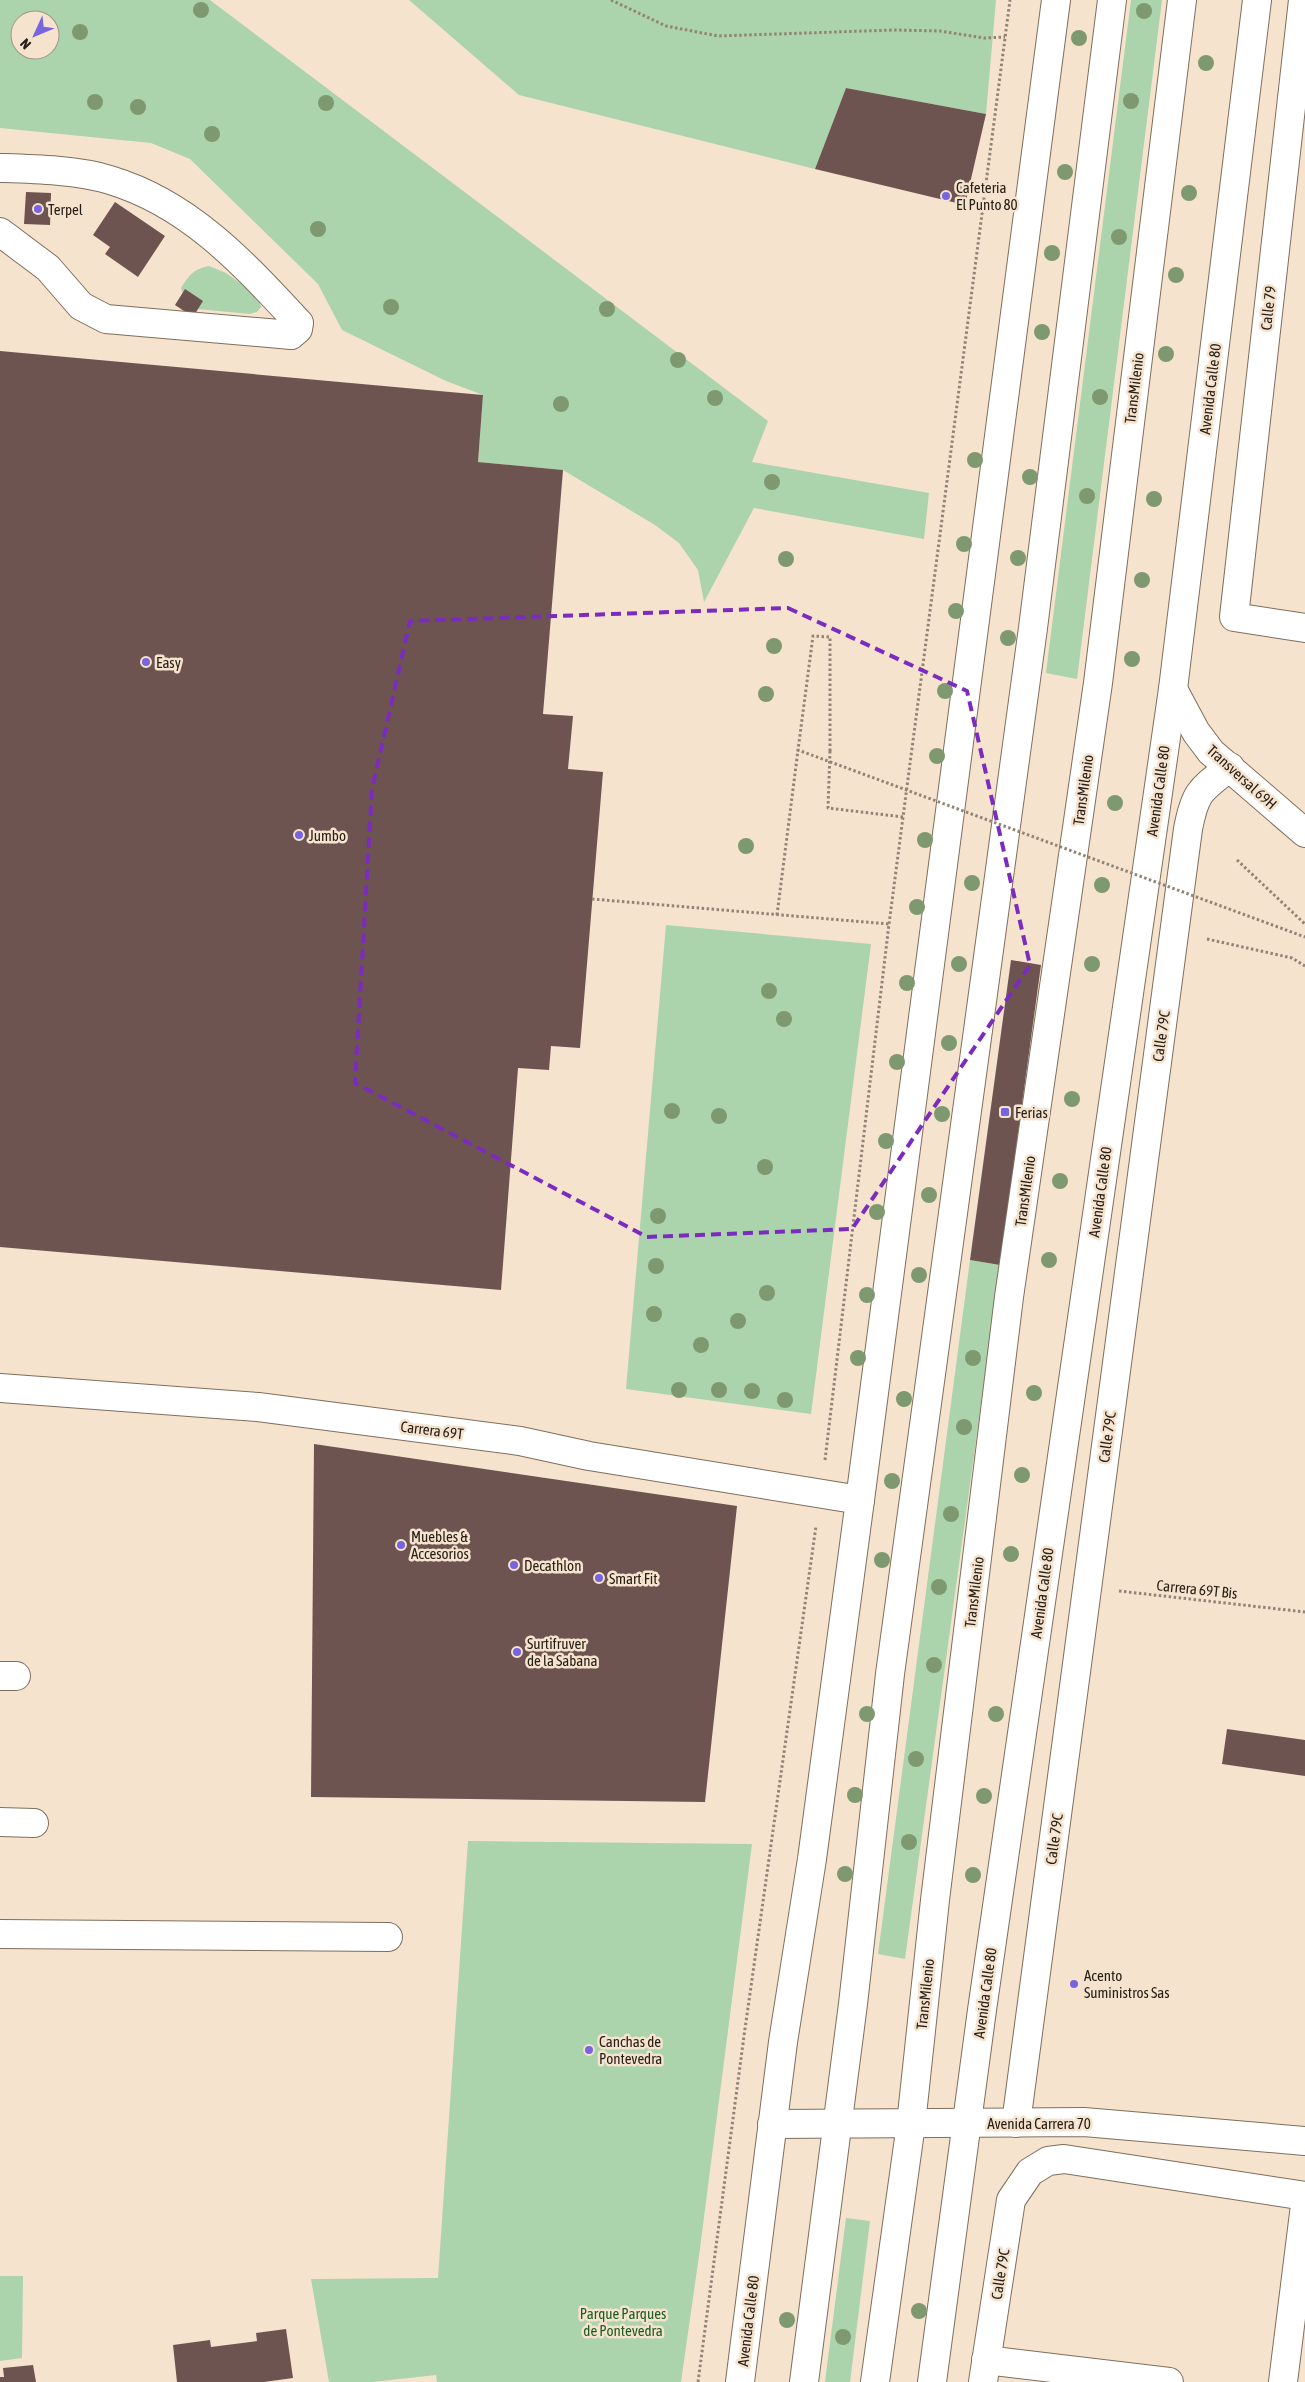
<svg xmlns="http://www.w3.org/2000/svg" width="1305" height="2382" font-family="'Asap Condensed',sans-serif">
<rect width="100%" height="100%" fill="#f6e3ce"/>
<!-- green -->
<g fill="#abd3ac" fill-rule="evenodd">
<path d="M0,0h210l558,421 -16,41 177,31 -5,46 -170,-31 -50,94 -6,-32 -19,-27 -24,-18 -92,-55 -85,-8 5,-67 -37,-14 -104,-51 -24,-46 -128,-125 -39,-16 -151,-15zM20,20h30v30h-30z"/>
<polygon points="409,0 996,0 986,114 846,88 815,169 519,95"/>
<polygon points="1131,0 1162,0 1077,679 1046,673"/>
<path d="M209,266l17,7 32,23 3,11 -4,5 -7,2 -53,-5 -14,-15 -2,-6c8,-13 13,-19 28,-22z"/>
<polygon points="666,925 871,944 811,1414 626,1389"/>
<polygon points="970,1260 1000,1265 905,1959 878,1954"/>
<polygon points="468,1841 752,1844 699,2256 681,2382 437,2382 436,2375 372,2382 329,2382 311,2279 438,2278"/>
<polygon points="846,2218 870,2221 850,2382 825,2382"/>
<polygon points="0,2276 23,2276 22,2358 0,2361"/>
</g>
<!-- building -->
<g fill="#6e5451">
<polygon points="846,88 986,114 965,205 815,169"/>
<polygon points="26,192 51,193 50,225 24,224"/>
<polygon points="115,202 165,236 138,277 105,254 110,247 93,235"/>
<polygon points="185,289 203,301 193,317 175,305"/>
<polygon points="0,351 483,395 478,462 563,470 543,714 573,716 568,769 603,772 580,1048 551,1046 549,1070 518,1068 501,1290 0,1247"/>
<polygon points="1011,960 1041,965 1000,1265 970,1260"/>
<polygon points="314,1444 737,1506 705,1802 311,1797"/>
<polygon points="1227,1729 1305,1740 1305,1776 1222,1764"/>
<polygon points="286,2329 293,2378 264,2382 177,2382 173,2345 210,2340 211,2347 257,2341 256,2333"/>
<polygon points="33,2365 36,2382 0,2382 0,2377 4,2377 3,2368"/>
</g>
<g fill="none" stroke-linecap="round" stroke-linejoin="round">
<!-- minor casing -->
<g stroke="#7f6e5c" stroke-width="30">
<g id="minor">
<polyline points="1303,0 1234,617 1305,628"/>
<path d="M0,168c33,1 78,2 110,12 80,24 134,84 189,143l-1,6 -7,6 -185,-16 -25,-13 -33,-38 -48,-36"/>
<polyline points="1173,689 1196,732 1211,752 1305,833"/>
<polyline points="0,1388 258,1407 520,1441 589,1456 860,1500"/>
<polyline points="0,1676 16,1676"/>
<polyline points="0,1822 34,1823"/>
<polyline points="0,1934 388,1937"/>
<path d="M1016,2123l172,-1294c7,-37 12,-39 42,-62"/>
<polyline points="986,2360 1169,2382"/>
<polyline points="804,2382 853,2004 890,1674 1033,628 1112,0"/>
<polyline points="875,2382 911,2124 935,1900 1009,1297 1098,683 1182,0"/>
<polyline points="983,2382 1011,2200 1030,2172 1048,2161 1064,2159 1305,2196"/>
<polyline points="1283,2382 1305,2205"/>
</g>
</g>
<!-- major casing -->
<g stroke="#7f6e5c" stroke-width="30">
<polyline id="major" points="772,2124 1084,2122 1305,2141"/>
</g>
<!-- highway casing -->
<g stroke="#7f6e5c" stroke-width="30">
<g id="highway">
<polyline points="740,2382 783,2042 812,1859 860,1500 1056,0"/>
<polyline points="932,2382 982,2010 1173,689 1257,0"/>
</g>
</g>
<!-- path -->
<g stroke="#918475" stroke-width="3" stroke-dasharray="2.5 2.5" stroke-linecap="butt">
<polyline points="611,0 666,26 718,36 894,30 940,31 984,38 1005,37"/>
<polyline points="830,751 828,808 903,817"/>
<polyline points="1237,860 1305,924"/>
<polyline points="592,899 889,924"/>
<polyline points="777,915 798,750"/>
<polyline points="1207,939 1292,958 1305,966"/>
<polyline points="825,1460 889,924 1010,0"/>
<polyline points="1119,1591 1305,1612"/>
<polyline points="698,2382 744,2036 816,1526"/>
</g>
<!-- minor -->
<use href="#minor" stroke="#fff" stroke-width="28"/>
<!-- major -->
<use href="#major" stroke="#fff" stroke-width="28"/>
<!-- highway -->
<use href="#highway" stroke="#fff" stroke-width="28"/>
<!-- path-bridge -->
<polyline stroke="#918475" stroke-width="3" stroke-dasharray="2.5 2.5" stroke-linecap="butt" points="830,751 830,637 813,636 798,750 1305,937"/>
</g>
<!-- trees -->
<g fill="#7e9970">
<circle cx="201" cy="10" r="8"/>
<circle cx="1144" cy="11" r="8"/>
<circle cx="80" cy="32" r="8"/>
<circle cx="1079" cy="38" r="8"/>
<circle cx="1206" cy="63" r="8"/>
<circle cx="1131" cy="101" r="8"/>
<circle cx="95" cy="102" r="8"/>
<circle cx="326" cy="103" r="8"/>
<circle cx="138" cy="107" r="8"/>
<circle cx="212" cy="134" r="8"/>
<circle cx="1065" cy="172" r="8"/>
<circle cx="1189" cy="193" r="8"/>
<circle cx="318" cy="229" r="8"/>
<circle cx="1119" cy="237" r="8"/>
<circle cx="1052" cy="253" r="8"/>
<circle cx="1176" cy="275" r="8"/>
<circle cx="391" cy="307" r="8"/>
<circle cx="607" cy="309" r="8"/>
<circle cx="1042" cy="332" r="8"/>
<circle cx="1166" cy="354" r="8"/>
<circle cx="678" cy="360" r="8"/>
<circle cx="1100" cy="397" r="8"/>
<circle cx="715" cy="398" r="8"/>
<circle cx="561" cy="404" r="8"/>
<circle cx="975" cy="460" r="8"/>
<circle cx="1030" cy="477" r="8"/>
<circle cx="772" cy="482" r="8"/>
<circle cx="1087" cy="496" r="8"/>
<circle cx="1154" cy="499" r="8"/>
<circle cx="964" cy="544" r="8"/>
<circle cx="1018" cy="558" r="8"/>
<circle cx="786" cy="559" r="8"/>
<circle cx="1142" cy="580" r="8"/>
<circle cx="956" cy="611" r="8"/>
<circle cx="1008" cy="638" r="8"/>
<circle cx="774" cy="646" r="8"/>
<circle cx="1132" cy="659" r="8"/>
<circle cx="945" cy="691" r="8"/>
<circle cx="766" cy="694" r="8"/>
<circle cx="937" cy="756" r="8"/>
<circle cx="1115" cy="803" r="8"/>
<circle cx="925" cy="840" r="8"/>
<circle cx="746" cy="846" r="8"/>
<circle cx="972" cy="883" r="8"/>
<circle cx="1102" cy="885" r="8"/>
<circle cx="917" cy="907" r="8"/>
<circle cx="959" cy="964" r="8"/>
<circle cx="1092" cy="964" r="8"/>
<circle cx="907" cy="983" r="8"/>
<circle cx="769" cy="991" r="8"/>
<circle cx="784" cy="1019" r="8"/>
<circle cx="949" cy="1043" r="8"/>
<circle cx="897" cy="1062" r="8"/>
<circle cx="1072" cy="1099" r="8"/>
<circle cx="672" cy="1111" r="8"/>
<circle cx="942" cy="1114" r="8"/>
<circle cx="719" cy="1116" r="8"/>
<circle cx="886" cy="1141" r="8"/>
<circle cx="765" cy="1167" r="8"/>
<circle cx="1060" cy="1181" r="8"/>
<circle cx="929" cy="1195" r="8"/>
<circle cx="877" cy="1212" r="8"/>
<circle cx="658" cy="1216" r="8"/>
<circle cx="1049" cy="1260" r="8"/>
<circle cx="656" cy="1266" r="8"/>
<circle cx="919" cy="1275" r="8"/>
<circle cx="767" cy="1293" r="8"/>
<circle cx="867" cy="1295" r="8"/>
<circle cx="654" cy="1314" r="8"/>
<circle cx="738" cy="1321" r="8"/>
<circle cx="701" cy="1345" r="8"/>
<circle cx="858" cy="1358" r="8"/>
<circle cx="973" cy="1358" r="8"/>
<circle cx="679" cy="1390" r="8"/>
<circle cx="719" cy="1390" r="8"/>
<circle cx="752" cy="1391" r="8"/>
<circle cx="1034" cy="1393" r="8"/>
<circle cx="904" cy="1399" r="8"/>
<circle cx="785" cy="1400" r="8"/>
<circle cx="964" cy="1427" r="8"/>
<circle cx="1022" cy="1475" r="8"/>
<circle cx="892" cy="1481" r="8"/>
<circle cx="951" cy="1514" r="8"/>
<circle cx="1011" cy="1554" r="8"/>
<circle cx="882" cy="1560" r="8"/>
<circle cx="939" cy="1587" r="8"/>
<circle cx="934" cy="1665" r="8"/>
<circle cx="867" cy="1714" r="8"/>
<circle cx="996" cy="1714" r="8"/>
<circle cx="916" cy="1759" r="8"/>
<circle cx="855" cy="1795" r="8"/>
<circle cx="984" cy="1796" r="8"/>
<circle cx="909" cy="1842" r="8"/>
<circle cx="845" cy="1874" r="8"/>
<circle cx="973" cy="1875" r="8"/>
<circle cx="919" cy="2311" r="8"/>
<circle cx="787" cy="2320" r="8"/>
<circle cx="843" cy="2337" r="8"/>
</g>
<!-- marked area -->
<path fill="none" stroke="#7b2cbf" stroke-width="4" stroke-dasharray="10 6" stroke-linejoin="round" d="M788,608l179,83 63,274 -178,264 -205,8 -292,-154 17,-294 38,-168z"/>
<!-- markers -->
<g fill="#7764df" stroke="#f6e3ce" stroke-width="2">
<circle cx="946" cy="196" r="5"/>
<circle cx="38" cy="209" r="5"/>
<circle cx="146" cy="662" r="5"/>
<circle cx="299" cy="835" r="5"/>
<rect x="1000" y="1107" width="10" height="10" rx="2.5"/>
<circle cx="401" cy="1545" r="5"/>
<circle cx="514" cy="1565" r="5"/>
<circle cx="599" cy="1578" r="5"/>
<circle cx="517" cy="1652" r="5"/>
<circle cx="1074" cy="1984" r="5"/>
<circle cx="589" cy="2050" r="5"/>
</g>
<g text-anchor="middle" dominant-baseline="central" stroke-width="5" stroke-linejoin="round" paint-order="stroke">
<!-- poi labels -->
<g font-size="15" fill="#272018" stroke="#f6e3ce" text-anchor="start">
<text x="956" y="187">Cafeteria<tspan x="956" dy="17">El Punto 80</tspan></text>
<text x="48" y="209">Terpel</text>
<text x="156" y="662">Easy</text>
<text x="309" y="835">Jumbo</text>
<text x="1015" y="1112">Ferias</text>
<text x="411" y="1536">Muebles &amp;<tspan x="411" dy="17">Accesorios</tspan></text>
<text x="524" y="1565">Decathlon</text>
<text x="609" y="1578">Smart Fit</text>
<text x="527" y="1643">Surtifruver<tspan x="527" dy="17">de la Sabana</tspan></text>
<text x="1084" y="1975">Acento<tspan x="1084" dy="17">Suministros Sas</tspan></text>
<text x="599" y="2041">Canchas de<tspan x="599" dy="17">Pontevedra</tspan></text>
</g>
<!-- street labels -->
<g font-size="15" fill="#272018" stroke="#f6e3ce">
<text transform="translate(1268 308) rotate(-84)">Calle 79</text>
<text transform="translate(1134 388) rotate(-83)">TransMilenio</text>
<text transform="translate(1210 389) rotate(-83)">Avenida Calle 80</text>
<text transform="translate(1242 777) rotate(42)">Transversal 69H</text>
<text transform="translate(1083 790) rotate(-82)">TransMilenio</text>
<text transform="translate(1158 791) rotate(-82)">Avenida Calle 80</text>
<text transform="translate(1161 1036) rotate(-82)">Calle 79C</text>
<text transform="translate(1025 1191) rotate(-82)">TransMilenio</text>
<text transform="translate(1100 1192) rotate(-82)">Avenida Calle 80</text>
<text transform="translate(432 1430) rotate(7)">Carrera 69T</text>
<text transform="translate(1107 1437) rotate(-82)">Calle 79C</text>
<text transform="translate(1197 1589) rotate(6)">Carrera 69T Bis</text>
<text transform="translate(974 1592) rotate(-83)">TransMilenio</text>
<text transform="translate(1042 1593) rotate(-82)">Avenida Calle 80</text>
<text transform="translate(1054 1839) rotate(-82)">Calle 79C</text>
<text transform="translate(985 1993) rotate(-82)">Avenida Calle 80</text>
<text transform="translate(925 1994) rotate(-84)">TransMilenio</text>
<text x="1039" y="2123">Avenida Carrera 70</text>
<text transform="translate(1000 2274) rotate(-81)">Calle 79C</text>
<text transform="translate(748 2321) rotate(-83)">Avenida Calle 80</text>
</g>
<!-- park labels -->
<g font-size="15" fill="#1b5d23" stroke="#f6e3ce">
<text x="623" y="2313">Parque Parques<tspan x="623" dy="17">de Pontevedra</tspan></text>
</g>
</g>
<!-- north arrow -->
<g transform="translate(35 35) rotate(226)"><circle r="24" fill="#f6e3ce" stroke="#a39585"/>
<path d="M0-4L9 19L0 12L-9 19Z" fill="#7764df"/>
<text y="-8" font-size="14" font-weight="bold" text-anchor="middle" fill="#272018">N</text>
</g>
</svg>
